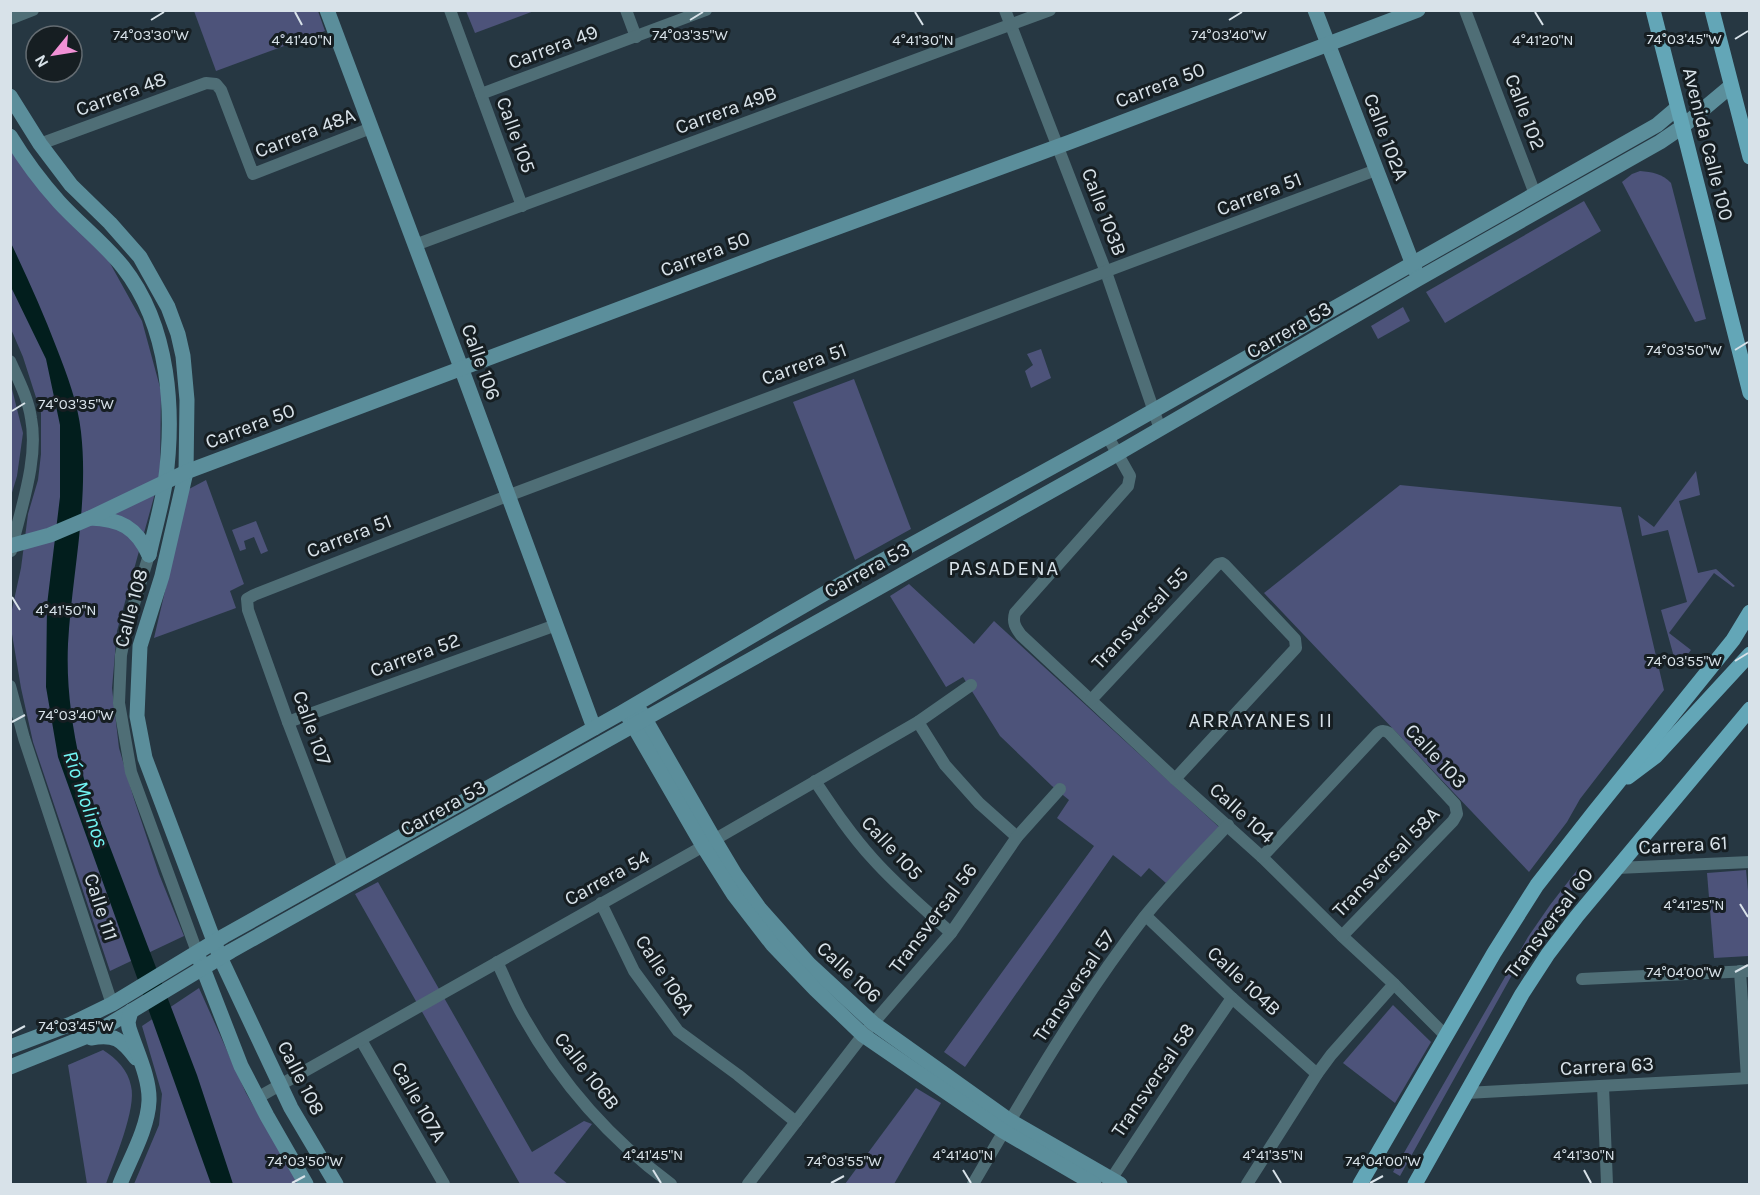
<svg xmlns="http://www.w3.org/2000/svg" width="1760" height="1195" font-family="Karla,sans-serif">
<rect width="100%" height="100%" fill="#263742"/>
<!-- green -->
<g fill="#4d537a">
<polygon points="194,11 318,11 325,31 216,71"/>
<polygon points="466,11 534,11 475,33"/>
<polygon points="10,144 106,256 142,321 161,391 160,475 117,631 112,688 119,748 134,799 159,874 184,936 110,971 33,742 21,688 11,628 11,614 21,568 28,514 38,480 41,454 41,413 23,357 11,329"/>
<path d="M1640,171c12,1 23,3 31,12l35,136 -11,3 -73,-140 10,-8z"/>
<polygon points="1584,201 1601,231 1445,323 1426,292"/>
<polygon points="1403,307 1410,321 1378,339 1371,326"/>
<polygon points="1041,349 1051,378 1031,388 1025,371 1033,365 1027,354"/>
<polygon points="854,379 911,529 855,560 793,402"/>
<polygon points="11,389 12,389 23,433 17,476 11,496"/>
<polygon points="1696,471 1700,495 1679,501 1698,573 1716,569 1735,586 1733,587 1714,573 1669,633 1691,650 1677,668 1661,610 1687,602 1668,530 1642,536 1638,515 1654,527"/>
<polygon points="206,480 244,584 230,591 236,608 154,638 189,489"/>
<polygon points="1400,485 1621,507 1664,690 1580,799 1567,822 1529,872 1264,593"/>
<polygon points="256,521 268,551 261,554 254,537 244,541 246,549 240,551 232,530"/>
<polygon points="909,584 974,644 994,621 1219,827 1166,883 1149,868 1141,877 1113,855 965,1067 944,1052 1094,846 1057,818 1069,800 1052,786 1000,736 963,677 946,687 890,596"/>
<polygon points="1578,869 1584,875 1557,909 1512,975 1400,1176 1393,1172 1528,937 1550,905"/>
<polygon points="1746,870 1750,912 1749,956 1714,958 1707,873"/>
<polygon points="378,882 532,1152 584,1121 592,1124 554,1173 568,1184 520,1184 355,894"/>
<polygon points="199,988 246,1093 299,1184 134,1184 159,1125 162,1094 142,1026"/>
<polygon points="1393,1005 1431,1042 1395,1103 1343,1063"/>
<path d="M103,1050c13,8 25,20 28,36 6,22 -17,75 -25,98h-19l-19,-119z"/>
<polygon points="916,1088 941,1103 894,1184 845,1184"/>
</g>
<!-- water -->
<path fill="#021e1d" d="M10,241c17,36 33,71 47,108 10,26 21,54 24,83 8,71 -9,141 -13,212 -2,46 5,90 16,135l113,296 36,109h-22l-153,-427 -12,-70 1,-82 13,-108v-72l-14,-66 -35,-72z"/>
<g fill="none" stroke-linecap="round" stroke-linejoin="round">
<!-- street -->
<g stroke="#4f6e76" stroke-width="12">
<polyline points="450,10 522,206"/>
<polyline points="626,10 636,37"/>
<polyline points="1005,10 1106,272 1160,429"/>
<polyline points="1465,10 1535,194"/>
<polyline points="10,19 33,10"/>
<polyline points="481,94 706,10"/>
<polyline points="40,144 206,83 216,84 221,90 253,174 371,128"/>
<polyline points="415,245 1050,10"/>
<path d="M10,361c8,18 18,37 21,57 8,42 -11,92 -20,133"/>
<path d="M1108,437l22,39 -2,10 -113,127c-3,10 1,15 6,22l154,144 87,78 80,79 52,48 52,52"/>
<polyline points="149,555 126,630 121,655 119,703 131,772 197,952"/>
<polyline points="10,686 24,738 112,1004"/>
<polyline points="1091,700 1218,564 1222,563 1225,565 1295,639 1296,648 1175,779"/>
<polyline points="288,722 556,625"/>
<polyline points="918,722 945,765 979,803 1017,837"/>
<path d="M815,781c18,27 36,54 58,78 24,27 52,50 78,74"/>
<path d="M1262,857l115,-123c4,-4 7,-4 12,-1l66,71 2,10 -4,7 -111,115"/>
<polyline points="1617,868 1750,862"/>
<polyline points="344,869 288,722 248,610 247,599 254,595 502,498 1376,170"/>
<polyline points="601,903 634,971 678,1031 738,1075 796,1122"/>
<polyline points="1146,916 1232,998 1317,1074"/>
<path d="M497,962c9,18 16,37 26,54 37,66 88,124 148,168"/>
<polyline points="1740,971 1747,1078"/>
<polyline points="1582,979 1750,971"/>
<polyline points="361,1040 444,1184"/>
<polyline points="1603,1086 1607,1184"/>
<polyline points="1466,1093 1750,1078"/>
<polyline points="257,1098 693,852 918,722 971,685"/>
<polyline points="748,1184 863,1035 951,933 1017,837 1060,789"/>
<path d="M973,1184c53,-91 107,-184 172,-268 26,-32 55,-61 83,-91"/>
<polyline points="1108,1184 1185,1067 1232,998"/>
<polyline points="1247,1184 1317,1074 1331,1055 1394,984"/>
</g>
<!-- secondary -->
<g stroke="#5b8e9b" stroke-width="15">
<polyline points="327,10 459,362 594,728"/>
<polyline points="1315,10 1415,270"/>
<polyline points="10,96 40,144 71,185 110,223 140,257 168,307 178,334 183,356 187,400 186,472 162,576 140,646 137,716 145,758 220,957 291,1108 336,1184"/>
<path d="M10,136c14,23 31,46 49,66 20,22 45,41 64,65 47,60 52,145 42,217 -4,24 -11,48 -16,71"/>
<path d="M90,518c30,1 46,9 59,37"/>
<polyline points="10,546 50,535 90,518 186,472 765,254 1070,142 1418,10"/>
<polyline points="641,712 714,839 735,874 760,909 809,964 873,1023 1009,1120 1120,1184"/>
<polyline points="629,718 703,846 734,895 772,944 815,989 863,1035 1003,1131 1094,1184"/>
<polyline points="199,958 241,1066 267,1116 306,1184"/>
<path d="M91,1038c24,-4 30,1 45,20"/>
<polyline points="10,1047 71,1024 112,1004 224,936 621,713 779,620 860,573 1114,433 1657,125 1677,108"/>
<polyline points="10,1067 95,1033 231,951 1110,458 1418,279 1660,142 1682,127 1731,86"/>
<path d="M120,1184c10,-25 28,-56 29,-83 1,-23 -13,-51 -20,-73l-1,-6 3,-11"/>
</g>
<!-- primary -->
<g stroke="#63a6b7" stroke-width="15">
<polyline points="1653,10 1750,393"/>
<polyline points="1712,10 1750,157"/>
<polyline points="1628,777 1656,756 1750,654"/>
<polyline points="1360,1184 1494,953 1537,885 1595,811 1733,640 1750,612"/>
<polyline points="1415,1184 1522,994 1548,954 1577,916 1750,709"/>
</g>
</g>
<!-- ticks -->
<path fill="none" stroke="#d8e2e9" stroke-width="2" d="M295,12l7,13M915,12l8,13M1535,12l8,13M151,20l13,-8M690,20l13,-8M1229,20l13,-8M1735,39l13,-8M1735,350l13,-8M12,411l13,-8M12,597l8,13M1735,661l13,-8M12,722l13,-7M1740,904l8,13M1735,972l13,-7M12,1033l13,-7M653,1170l8,13M963,1170l8,13M1273,1170l8,13M1584,1170l7,13M292,1183l13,-7M831,1183l13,-7M1370,1183l13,-7"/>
<g text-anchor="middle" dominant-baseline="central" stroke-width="6" stroke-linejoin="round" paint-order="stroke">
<!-- street labels -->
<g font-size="20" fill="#d8e2e9" stroke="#161e22">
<text transform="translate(553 47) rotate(-20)">Carrera 49</text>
<text transform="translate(1160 85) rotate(-21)">Carrera 50</text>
<text transform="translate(121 94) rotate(-20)">Carrera 48</text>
<text transform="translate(726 110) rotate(-20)">Carrera 49B</text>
<text transform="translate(1525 112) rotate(69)">Calle 102</text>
<text transform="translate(305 133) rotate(-21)">Carrera 48A</text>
<text transform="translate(516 135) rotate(70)">Calle 105</text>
<text transform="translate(1386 137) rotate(69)">Calle 102A</text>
<text transform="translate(1708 144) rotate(76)">Avenida Calle 100</text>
<text transform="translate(1259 194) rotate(-21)">Carrera 51</text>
<text transform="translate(1104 212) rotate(69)">Calle 103B</text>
<text transform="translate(705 254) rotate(-21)">Carrera 50</text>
<text transform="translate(1289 330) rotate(-30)">Carrera 53</text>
<text transform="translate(481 362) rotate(70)">Calle 106</text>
<text transform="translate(804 364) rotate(-20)">Carrera 51</text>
<text transform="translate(250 426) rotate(-21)">Carrera 50</text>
<text transform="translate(349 536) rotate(-21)">Carrera 51</text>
<text transform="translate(867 570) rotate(-29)">Carrera 53</text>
<text transform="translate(131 608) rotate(-75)">Calle 108</text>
<text transform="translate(1140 618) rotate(-47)">Transversal 55</text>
<text transform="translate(415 655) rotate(-20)">Carrera 52</text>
<text transform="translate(312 728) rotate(70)">Calle 107</text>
<text transform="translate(1436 756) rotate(47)">Calle 103</text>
<text transform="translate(443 808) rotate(-29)">Carrera 53</text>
<text transform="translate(1242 813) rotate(42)">Calle 104</text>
<text transform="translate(1683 845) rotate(-3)">Carrera 61</text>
<text transform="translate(892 848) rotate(47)">Calle 105</text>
<text transform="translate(1386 862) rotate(-46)">Transversal 58A</text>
<text transform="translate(607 878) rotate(-29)">Carrera 54</text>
<text transform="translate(101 907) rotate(72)">Calle 111</text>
<text transform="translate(933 918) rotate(-53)">Transversal 56</text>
<text transform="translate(1549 923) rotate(-53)">Transversal 60</text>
<text transform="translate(849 972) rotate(43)">Calle 106</text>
<text transform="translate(665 975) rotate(57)">Calle 106A</text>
<text transform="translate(1244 981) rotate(43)">Calle 104B</text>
<text transform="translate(1074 986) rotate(-56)">Transversal 57</text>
<text transform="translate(1607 1066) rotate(-3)">Carrera 63</text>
<text transform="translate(587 1071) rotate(52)">Calle 106B</text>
<text transform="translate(301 1078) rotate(63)">Calle 108</text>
<text transform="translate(1153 1080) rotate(-56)">Transversal 58</text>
<text transform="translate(419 1102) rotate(60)">Calle 107A</text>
</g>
<!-- neighbourhood labels -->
<g font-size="21" letter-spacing="1.5" fill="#d8e2e9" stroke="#161e22">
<text x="1004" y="568">PASADENA</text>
<text x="1261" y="720">ARRAYANES II</text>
</g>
<!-- water labels -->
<g font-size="21" font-style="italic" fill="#72f5f4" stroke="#161e22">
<text transform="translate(86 799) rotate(71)">Río Molinos</text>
</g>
</g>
<g font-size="15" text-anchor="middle" fill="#d8e2e9" stroke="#161e22" stroke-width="6" stroke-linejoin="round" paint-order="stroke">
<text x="151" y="40">74°03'30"W</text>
<text x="690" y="40">74°03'35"W</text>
<text x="1229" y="40">74°03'40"W</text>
<text x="1684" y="44">74°03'45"W</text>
<text x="302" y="45">4°41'40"N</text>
<text x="923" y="45">4°41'30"N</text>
<text x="1543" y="45">4°41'20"N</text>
<text x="1684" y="355">74°03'50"W</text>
<text x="76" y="409">74°03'35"W</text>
<text x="66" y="615">4°41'50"N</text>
<text x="1684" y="666">74°03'55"W</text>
<text x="76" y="720">74°03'40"W</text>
<text x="1694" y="910">4°41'25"N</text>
<text x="1684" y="977">74°04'00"W</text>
<text x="76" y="1031">74°03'45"W</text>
<text x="653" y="1160">4°41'45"N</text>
<text x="963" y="1160">4°41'40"N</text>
<text x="1273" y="1160">4°41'35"N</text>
<text x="1584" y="1160">4°41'30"N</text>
<text x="305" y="1166">74°03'50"W</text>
<text x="844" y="1166">74°03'55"W</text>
<text x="1383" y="1166">74°04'00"W</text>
</g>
<!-- border -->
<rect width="1760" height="1195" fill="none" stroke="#d8e2e9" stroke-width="24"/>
<!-- north arrow -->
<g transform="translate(54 54) rotate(240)"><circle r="28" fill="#161e22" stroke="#646c72" stroke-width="1.5"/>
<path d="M0-4.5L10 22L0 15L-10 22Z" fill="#f291d6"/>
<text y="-9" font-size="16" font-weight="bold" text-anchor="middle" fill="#d8e2e9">N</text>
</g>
</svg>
